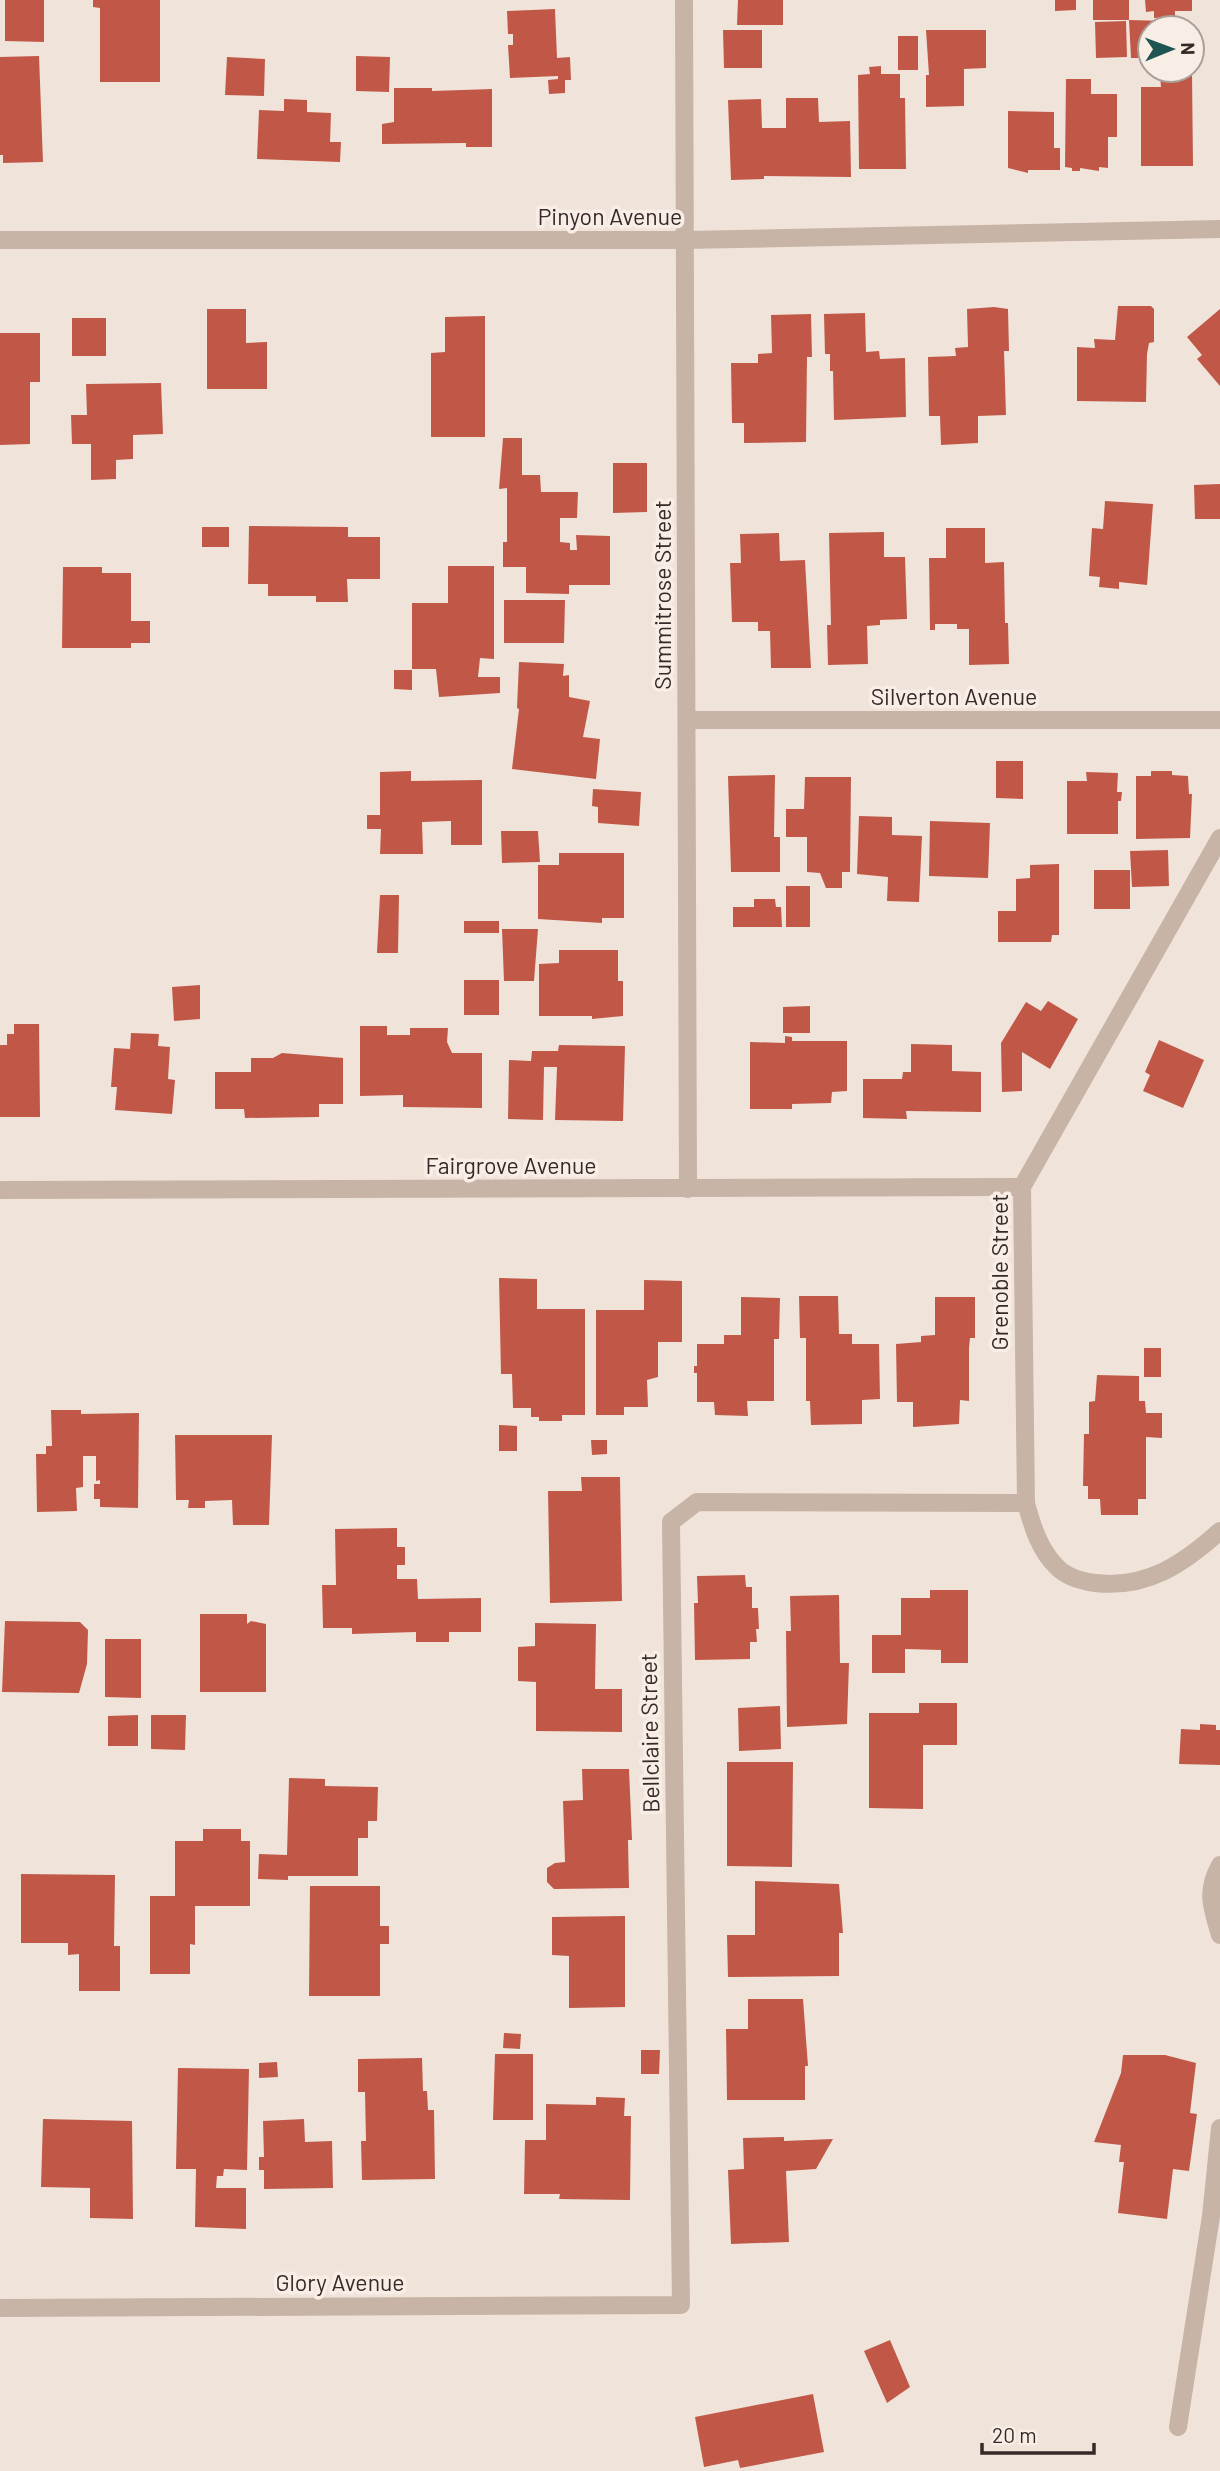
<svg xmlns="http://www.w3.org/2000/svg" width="1220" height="2471" font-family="Barlow,sans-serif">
<rect width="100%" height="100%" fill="#f0e4da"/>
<!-- building -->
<g fill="#c15847">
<polygon points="5,0 44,0 44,42 5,41"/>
<polygon points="93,0 160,0 160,82 100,82 100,8 93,7"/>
<polygon points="738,0 783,0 783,25 737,25"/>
<polygon points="1055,0 1076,0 1076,10 1055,11"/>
<rect x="1093" y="0" width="36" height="20"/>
<polygon points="1145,0 1192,0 1192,11 1175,11 1175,17 1154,18 1154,11 1146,12"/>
<polygon points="555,9 557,58 570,57 571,80 565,80 565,93 549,94 548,80 558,79 558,76 510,78 508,45 513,45 513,34 508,34 507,11"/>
<polygon points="1129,20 1165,21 1165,28 1150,28 1150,58 1131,58"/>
<polygon points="1126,21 1127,57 1096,58 1095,22"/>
<polygon points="723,30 762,30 762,68 724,68"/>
<polygon points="926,30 986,30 986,68 964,69 964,106 926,107 926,75 929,75"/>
<rect x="898" y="36" width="20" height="34"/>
<polygon points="39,56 43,162 3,163 3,155 0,155 0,57"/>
<polygon points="356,56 390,57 389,92 356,91"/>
<polygon points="227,57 265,59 264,96 225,95"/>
<polygon points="881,66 881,74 900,74 900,98 905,98 906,169 859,169 858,75 870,74 869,67"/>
<polygon points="1192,73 1193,166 1141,166 1141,87 1161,87 1160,74"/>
<polygon points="1066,79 1091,79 1091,94 1117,94 1117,137 1108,137 1108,168 1099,167 1099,171 1080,168 1080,171 1072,171 1072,168 1065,167"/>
<polygon points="394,88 432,88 432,91 492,89 492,147 466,147 466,143 382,144 382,124 394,122"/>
<polygon points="786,98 818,98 819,122 850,121 851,177 764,176 764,179 731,180 728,100 761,99 762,128 786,128"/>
<polygon points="284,99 307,100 307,112 331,113 330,142 341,142 340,162 257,159 259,110 284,111"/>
<polygon points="1008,111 1054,112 1054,148 1060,148 1060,170 1028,170 1028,173 1008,168"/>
<polygon points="1118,306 1151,306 1154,309 1154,342 1149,343 1147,354 1146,402 1077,401 1077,347 1095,348 1094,339 1115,340"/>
<polygon points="994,307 1008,309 1009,351 1004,351 1006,415 978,416 978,443 941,445 940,416 929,416 928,357 956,356 955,348 968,347 967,309"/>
<polygon points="207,309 246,309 246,343 267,342 267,389 207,389"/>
<polygon points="1220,309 1220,386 1197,359 1202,355 1187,337"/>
<polygon points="865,313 866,352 879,351 880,359 905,358 906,417 834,420 833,371 830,371 830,354 825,354 824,314"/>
<polygon points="811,314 812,357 807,357 806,442 744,443 744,423 732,423 731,363 758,363 758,354 772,353 771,315"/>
<polygon points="485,316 485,437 431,437 431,353 445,352 445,317"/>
<rect x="72" y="318" width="34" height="38"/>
<polygon points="0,333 40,333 40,382 30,382 30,444 0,445"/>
<polygon points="161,383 163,434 133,435 133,459 116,460 116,479 91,480 91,444 72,444 71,415 87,415 86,384"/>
<polygon points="503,438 522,438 522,475 540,475 541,492 578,492 577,518 560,518 560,542 570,543 570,550 577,550 576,535 610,536 610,585 569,585 569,594 526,593 526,567 503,567 503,542 507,542 507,488 499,489"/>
<polygon points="613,463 647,463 647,512 613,513"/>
<polygon points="1220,484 1220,519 1195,519 1194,485"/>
<polygon points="1105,501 1153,504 1147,585 1119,582 1119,589 1099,587 1100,577 1089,576 1092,528 1103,529"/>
<polygon points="249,526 348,527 348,537 380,537 380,579 347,579 348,602 316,602 316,596 268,596 268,584 248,584"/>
<rect x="202" y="527" width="27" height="20"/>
<polygon points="946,528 985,528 985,563 1004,562 1005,623 1008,623 1009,664 969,665 969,629 957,629 957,624 935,624 935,630 930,630 929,558 946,558"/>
<polygon points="884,532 884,557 905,557 907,619 880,620 880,625 867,626 868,664 828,665 827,625 831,625 829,533"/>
<polygon points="779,533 780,561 805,560 811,668 771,668 770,631 758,631 758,622 732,622 730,563 741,563 740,534"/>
<polygon points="448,566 494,566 494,659 480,658 478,677 500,677 500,693 439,697 436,669 412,669 412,603 448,603"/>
<polygon points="63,567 102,567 102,573 131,573 131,621 150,621 150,643 131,643 131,648 62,648"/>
<polygon points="504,600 565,600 564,643 504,643"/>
<polygon points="519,662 564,664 563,676 569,675 569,697 590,701 583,737 600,739 596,779 512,769 519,709 517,708"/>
<polygon points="394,670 412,670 412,690 394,689"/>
<polygon points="996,761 1023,761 1023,799 996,798"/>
<polygon points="411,771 411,781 482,780 482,845 451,845 451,821 422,822 423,854 380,854 381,829 367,829 367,815 380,815 380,772"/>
<polygon points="1151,771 1172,771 1172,775 1188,776 1189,794 1192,794 1190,838 1136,839 1136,776 1151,776"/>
<polygon points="1086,772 1118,773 1117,792 1122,792 1121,801 1118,801 1118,834 1067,834 1067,781 1087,781"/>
<polygon points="775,775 774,837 780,837 780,872 731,872 728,776"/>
<polygon points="805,777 851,777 850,872 842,872 842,888 826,888 820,873 807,872 807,837 786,837 786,809 804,809"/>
<polygon points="593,789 641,792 639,826 598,823 598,807 592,806"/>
<polygon points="859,816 892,817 892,835 922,836 919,902 887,901 888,877 857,874"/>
<polygon points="930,821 990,823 988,878 929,876"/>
<polygon points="501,831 538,831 540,862 502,863"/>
<polygon points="1168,850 1169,886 1132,887 1130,851"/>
<polygon points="559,853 624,853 624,918 602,918 602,923 538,919 538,865 559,865"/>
<polygon points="1059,864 1059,935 1052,935 1051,942 998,942 998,911 1016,911 1016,879 1030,878 1030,865"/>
<rect x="1094" y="870" width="36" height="39"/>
<rect x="786" y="886" width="24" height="41"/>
<polygon points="380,895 399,895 398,953 377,953"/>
<polygon points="754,899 775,899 776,907 781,907 782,927 733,927 733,907 754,907"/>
<rect x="464" y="921" width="35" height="12"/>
<polygon points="502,929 538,929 534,981 504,981"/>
<polygon points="559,950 618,950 618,981 623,981 623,1016 592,1019 592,1016 539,1016 539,964 559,963"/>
<rect x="464" y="980" width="35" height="35"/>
<polygon points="200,985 200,1019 174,1021 172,987"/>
<polygon points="1048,1001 1078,1019 1050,1069 1022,1052 1022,1091 1002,1092 1001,1043 1026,1002 1041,1011"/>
<polygon points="810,1006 810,1033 783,1033 783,1007"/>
<polygon points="14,1024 39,1024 40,1117 0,1117 0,1045 7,1045 7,1034 14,1034"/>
<polygon points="360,1026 387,1026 387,1035 410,1035 410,1028 448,1028 447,1042 452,1053 482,1053 482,1108 403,1107 403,1095 360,1096"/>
<polygon points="131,1033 159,1034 158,1046 170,1047 168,1079 175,1080 172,1114 115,1110 117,1087 111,1087 114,1048 130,1049"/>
<polygon points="785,1036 792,1037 792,1041 847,1041 847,1091 832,1092 831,1103 792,1104 792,1109 750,1109 750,1042 785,1043"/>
<polygon points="1159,1040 1204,1060 1183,1108 1143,1091 1150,1075 1145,1072"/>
<polygon points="911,1044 952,1045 952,1071 981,1072 981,1112 906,1111 907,1119 863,1118 863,1079 902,1079 903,1072 911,1072"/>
<polygon points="559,1045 625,1046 623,1121 555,1120 557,1067 544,1067 543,1120 508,1119 509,1060 531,1061 532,1051 558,1051"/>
<polygon points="282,1053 343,1058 343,1104 319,1104 319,1117 245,1118 244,1109 215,1109 215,1072 251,1072 251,1058 273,1058"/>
<polygon points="499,1278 537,1279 537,1309 585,1309 585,1415 562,1415 562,1421 539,1421 539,1417 531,1417 531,1408 513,1408 512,1374 501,1374"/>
<polygon points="644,1280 682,1281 682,1342 658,1342 658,1377 647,1380 648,1407 624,1407 624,1415 596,1415 596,1310 644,1310"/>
<polygon points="799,1296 838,1296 839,1334 852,1334 852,1344 879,1344 880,1399 862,1400 862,1424 811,1425 810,1401 806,1401 806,1338 800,1338"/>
<polygon points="741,1297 780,1298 779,1339 774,1339 774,1401 747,1401 748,1416 715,1415 714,1402 697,1402 697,1373 694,1373 694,1366 697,1366 697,1344 724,1344 724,1335 741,1335"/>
<polygon points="935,1297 975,1297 975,1338 970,1338 969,1348 969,1401 960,1400 959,1424 913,1427 913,1402 897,1402 896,1344 921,1342 921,1336 935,1335"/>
<rect x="1144" y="1348" width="17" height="29"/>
<polygon points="1097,1375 1139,1376 1139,1401 1145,1401 1146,1413 1162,1413 1162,1438 1146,1437 1146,1499 1138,1499 1138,1515 1101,1515 1100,1499 1088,1499 1088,1486 1083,1486 1084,1434 1089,1434 1089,1402 1095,1401"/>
<polygon points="51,1410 81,1410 81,1414 139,1413 138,1508 100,1507 100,1499 94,1499 94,1484 100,1484 100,1480 96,1481 96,1456 83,1456 83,1487 76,1488 77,1511 37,1512 36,1454 46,1454 46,1446 52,1446"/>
<polygon points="499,1425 517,1426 517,1451 499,1451"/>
<polygon points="175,1435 272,1435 269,1525 233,1525 232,1500 205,1501 205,1508 188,1508 189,1500 176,1500"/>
<polygon points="591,1440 607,1440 607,1454 592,1455"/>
<polygon points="581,1477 620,1477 622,1601 550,1603 548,1491 582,1491"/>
<polygon points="397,1528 397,1547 405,1547 405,1565 397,1565 397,1579 417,1579 418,1599 481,1598 481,1632 449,1632 449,1642 416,1642 416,1632 352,1634 352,1628 323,1628 322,1585 336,1585 335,1529"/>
<polygon points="745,1575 746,1587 752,1587 752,1608 758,1608 759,1629 756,1629 757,1642 750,1642 750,1659 695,1660 694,1603 698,1603 697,1576"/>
<polygon points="930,1590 968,1590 968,1663 941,1663 941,1650 905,1649 905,1673 872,1673 872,1635 901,1635 901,1598 930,1598"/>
<polygon points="839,1595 840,1663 849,1663 847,1724 787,1727 786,1631 791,1631 790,1596"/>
<polygon points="200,1614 247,1614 247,1624 251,1621 266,1624 266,1692 200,1692"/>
<polygon points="5,1621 80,1622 88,1630 87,1664 79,1693 2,1692"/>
<polygon points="535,1623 596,1624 595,1689 622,1689 622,1732 536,1731 536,1682 518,1681 518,1647 535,1646"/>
<polygon points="105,1639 141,1639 141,1698 105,1697"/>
<polygon points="919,1703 957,1703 957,1745 923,1745 923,1809 869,1808 869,1713 919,1713"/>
<polygon points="780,1706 781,1749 739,1751 738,1708"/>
<polygon points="138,1715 138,1746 108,1746 108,1716"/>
<polygon points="151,1715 186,1715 185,1750 151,1749"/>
<polygon points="1200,1724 1216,1725 1216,1730 1220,1730 1220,1765 1179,1764 1181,1729 1200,1730"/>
<polygon points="727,1762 793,1762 792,1867 727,1866"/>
<polygon points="582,1769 629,1769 632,1840 628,1840 629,1888 554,1889 547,1882 547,1868 555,1863 565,1862 563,1801 583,1800"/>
<polygon points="289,1778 325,1779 325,1786 378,1787 377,1821 368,1821 368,1838 358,1838 358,1876 288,1876 288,1880 258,1879 259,1854 287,1855"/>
<polygon points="203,1829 241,1829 241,1841 250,1841 250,1906 195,1906 195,1945 190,1944 190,1974 150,1974 150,1896 175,1896 175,1841 203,1841"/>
<polygon points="21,1874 115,1875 114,1946 120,1946 120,1991 79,1991 79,1954 68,1955 68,1943 21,1943"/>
<polygon points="755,1881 839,1884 843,1933 839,1933 839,1976 728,1977 727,1935 755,1935"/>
<polygon points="310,1886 380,1886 380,1926 389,1926 389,1944 380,1944 380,1996 309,1996"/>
<polygon points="625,1916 625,2007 569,2008 569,1956 552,1955 552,1917"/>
<polygon points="748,1999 803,1999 808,2066 805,2066 805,2100 727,2100 726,2029 748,2029"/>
<polygon points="504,2033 521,2034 520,2049 503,2048"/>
<polygon points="641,2050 660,2050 659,2074 641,2074"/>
<polygon points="495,2054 533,2054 533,2120 493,2120"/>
<polygon points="1123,2055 1165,2055 1196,2063 1190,2113 1197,2114 1189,2171 1173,2169 1167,2219 1118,2213 1124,2162 1119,2162 1121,2145 1094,2142 1121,2073"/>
<polygon points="422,2058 423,2091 427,2091 428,2110 434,2110 435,2179 362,2180 361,2141 366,2141 365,2092 358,2092 358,2059"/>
<polygon points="277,2062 278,2077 259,2078 259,2063"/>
<polygon points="178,2068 249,2069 247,2170 224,2169 223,2176 217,2176 216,2188 246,2188 246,2229 195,2227 196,2169 176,2169"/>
<polygon points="596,2097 625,2098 624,2116 631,2116 630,2200 559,2199 560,2194 524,2194 525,2140 546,2140 546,2104 596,2105"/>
<polygon points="43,2119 132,2121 133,2219 90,2218 90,2188 41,2187"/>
<polygon points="304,2119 305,2142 332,2141 333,2188 264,2189 264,2170 259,2170 259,2157 264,2157 263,2121"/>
<polygon points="784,2137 784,2141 833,2139 816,2169 786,2171 789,2242 731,2244 728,2170 744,2169 743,2138"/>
<polygon points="890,2340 910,2387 887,2403 864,2351"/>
<polygon points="813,2394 824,2452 740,2468 738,2460 704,2467 695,2417"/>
</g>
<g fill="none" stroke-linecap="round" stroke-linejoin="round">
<!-- service -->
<g stroke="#c8b3a7" stroke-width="18">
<path d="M1220,1865c-15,27 -8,43 0,70"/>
<polyline points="1178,2427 1211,2216 1220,2128"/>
</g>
<!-- minor -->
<g stroke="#c8b3a7" stroke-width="18">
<polyline points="684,0 688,1189"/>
<polyline points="0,240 685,240 1220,229"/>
<polyline points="687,720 1220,720"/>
<path d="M1220,838l-198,349 4,316c6,22 13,46 30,63 10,11 24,15 39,17 52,6 88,-19 125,-52"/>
<polyline points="0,1190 1022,1187"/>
<polyline points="0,2308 681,2305 671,1522 697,1502 1026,1503"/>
</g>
</g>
<g text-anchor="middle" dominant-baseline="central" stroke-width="7" stroke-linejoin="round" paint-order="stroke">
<!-- street labels -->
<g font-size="23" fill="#352a27" stroke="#f8eee6">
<text x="610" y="216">Pinyon Avenue</text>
<text transform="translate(662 595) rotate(-90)">Summitrose Street</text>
<text x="954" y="696">Silverton Avenue</text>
<text x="511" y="1165">Fairgrove Avenue</text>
<text transform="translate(999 1272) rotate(-90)">Grenoble Street</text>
<text transform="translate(649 1733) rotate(-91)">Bellclaire Street</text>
<text x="340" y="2282">Glory Avenue</text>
</g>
</g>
<!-- north arrow -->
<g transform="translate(1171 49) rotate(89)"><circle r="33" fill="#f8eee6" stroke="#aaa09a" stroke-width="2"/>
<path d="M0-5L12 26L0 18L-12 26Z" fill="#1e5452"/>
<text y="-10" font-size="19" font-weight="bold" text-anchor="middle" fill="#352a27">N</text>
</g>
<!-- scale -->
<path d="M982 2443v10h112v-10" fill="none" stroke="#352a27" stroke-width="3.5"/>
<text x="992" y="2443" font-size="21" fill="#352a27" stroke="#f8eee6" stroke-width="5" paint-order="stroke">20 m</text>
</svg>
